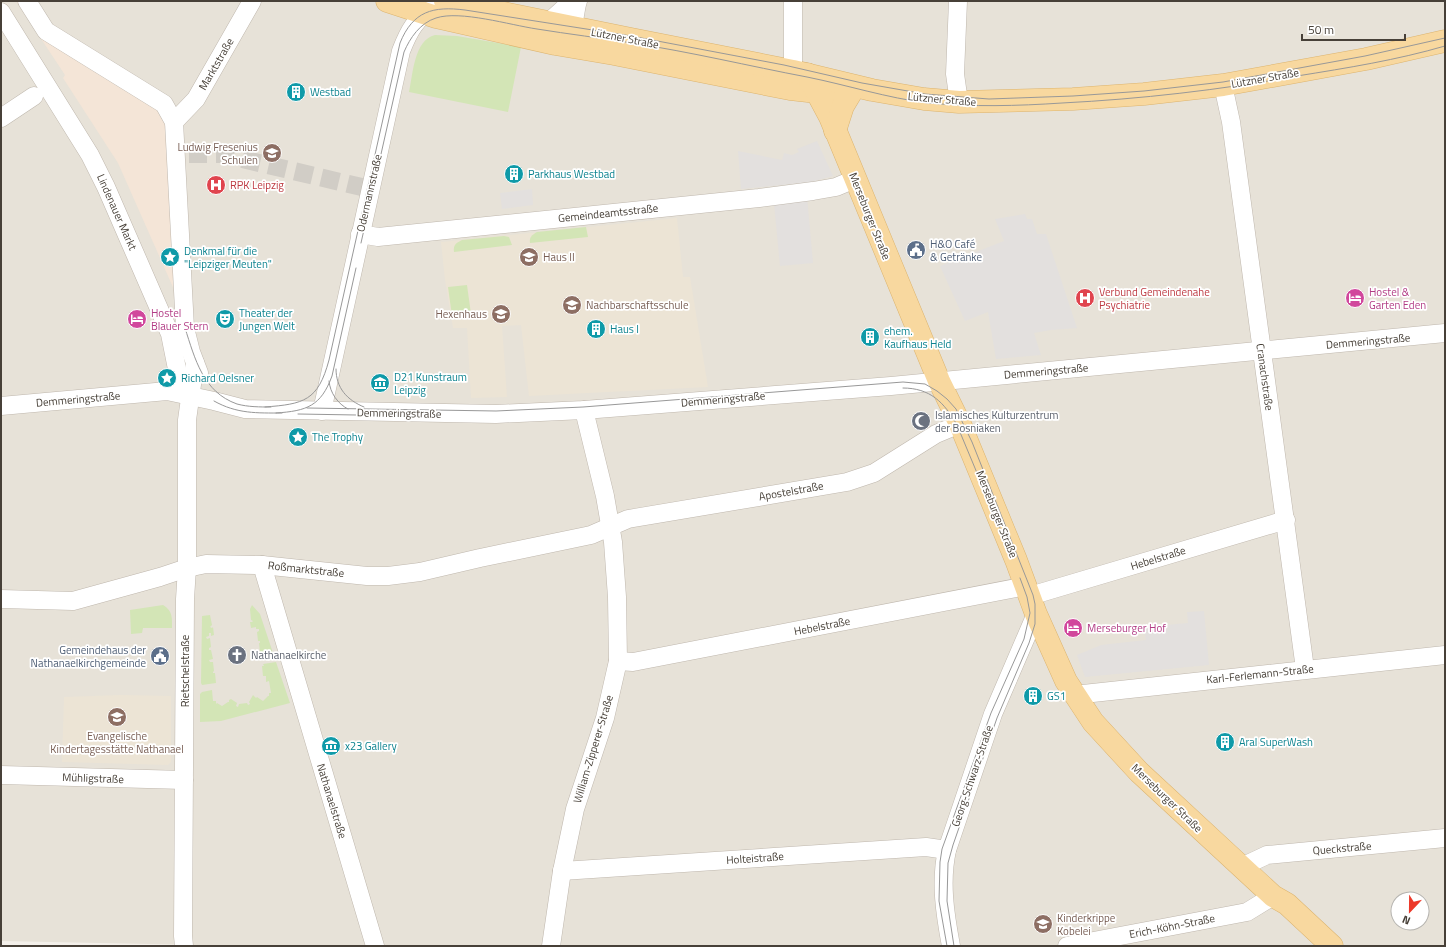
<svg xmlns="http://www.w3.org/2000/svg" width="1446" height="947" font-family="'Titillium Web',sans-serif">
<rect width="100%" height="100%" fill="#f4f0ea"/>
<!-- residential -->
<path fill="#e7e2d8" fill-rule="evenodd" d="M1,1h1444v945h-1246l-1,-1 -197,-4zM1398,899h24v24h-24z"/>
<!-- commercial -->
<polygon fill="#f4e5d7" points="16,1 22,1 156,105 167,121 176,294 118,163 63,78 65,75"/>
<!-- education -->
<g fill="#ece4d5">
<polygon points="677,218 683,277 690,277 708,387 529,396 521,325 502,326 507,397 471,398 467,328 453,328 445,280 441,242"/>
<polygon points="121,695 171,696 171,762 168,765 62,762 64,697"/>
</g>
<!-- green -->
<g fill="#d3e5b6">
<path d="M435,35l22,1 64,11 -13,65 -99,-20c4,-18 5,-52 26,-57z"/>
<path d="M586,227l2,10 -58,6c-1,-6 2,-8 7,-11z"/>
<path d="M504,236l5,1 3,8 -58,7c-1,-7 2,-9 8,-12z"/>
<polygon points="467,285 471,314 452,316 448,287"/>
<path d="M163,605c10,6 9,13 9,23h-29l-1,5 -11,1 -1,-24z"/>
<polygon points="252,605 260,614 273,653 264,654 263,652 260,652 259,643 260,643 260,641 258,641 257,632 259,631 259,629 256,629 256,627 251,628 250,622 252,622 253,621 251,620 250,609"/>
<polygon points="210,615 212,625 210,627 212,628 213,627 214,635 211,636 211,633 209,633 209,636 206,637 207,639 210,638 211,647 209,648 209,650 211,650 213,659 209,660 210,662 213,662 214,671 213,672 213,673 215,673 216,683 202,685 201,683 202,616"/>
<polygon points="276,662 290,703 221,721 200,722 200,694 202,692 212,690 213,701 216,701 216,704 217,703 222,706 228,702 229,702 229,700 231,699 237,703 236,706 238,707 239,704 247,703 248,705 250,704 249,702 253,695 256,698 257,697 263,701 268,696 269,696 269,693 271,693 269,681 266,682 266,676 263,676 262,666 264,666 263,664"/>
</g>
<!-- parking -->
<g fill="#e3e0de">
<polygon points="817,141 833,176 811,182 741,189 738,151 782,160 784,153 792,155 799,152 797,149"/>
<polygon points="532,189 533,205 502,209 500,193"/>
<polygon points="807,197 813,263 780,266 774,203"/>
<polygon points="1025,214 1027,219 1032,219 1037,234 1046,234 1077,328 1051,330 1034,333 1041,355 996,359 988,312 965,321 940,266 1004,241 995,219"/>
<polygon points="1204,611 1209,665 1085,677 1077,655 1101,645 1146,640 1144,627 1188,623 1187,612"/>
</g>
<g fill="none" stroke-linecap="round" stroke-linejoin="round">
<!-- minor-tunnel -->
<polyline stroke="#d1cdc6" stroke-width="18" stroke-dasharray="18 9" stroke-linecap="butt" points="189,154 221,154 370,189"/>
<!-- minor casing -->
<g stroke="#bfb7ad" stroke-width="19">
<g id="minor">
<polyline points="27,1 46,31 164,104 174,122 185,328 191,352 199,373"/>
<polyline points="793,1 793,71"/>
<polyline points="958,1 955,74 959,102"/>
<polyline points="1,12 90,155 106,187 170,334 179,379 190,396"/>
<polyline points="549,22 572,1"/>
<path d="M564,37c12,-7 10,-25 14,-36"/>
<path d="M1223,85l8,37c24,183 51,365 74,547"/>
<polyline points="1,118 34,96"/>
<polyline points="174,122 196,99 252,1"/>
<polyline points="360,234 378,237 759,198 813,191 836,187 855,179"/>
<polyline points="1,406 167,391 214,401 245,409 496,414 584,410 891,386 1445,333"/>
<path d="M322,411l79,-360c7,-18 15,-35 34,-43"/>
<polyline points="262,565 375,946"/>
<polyline points="1030,596 1286,520"/>
<polyline points="1,599 73,601 160,577 187,568 206,564 262,565 367,576 388,576 420,572 480,558 591,535 628,519 847,482 874,473 936,434 960,424"/>
<polyline points="618,661 633,662 1026,586"/>
<polyline points="1074,695 1445,655"/>
<polyline points="1,775 184,780"/>
<polyline points="1243,869 1250,863 1267,855 1445,838"/>
<polyline points="562,871 926,847 947,850"/>
<polyline points="184,946 183,936 185,599 187,568 187,420 195,363"/>
<polyline points="551,946 562,871 575,809 605,718 618,661 617,597 613,542 605,496 584,410"/>
<path d="M951,946c-6,-32 -11,-64 -4,-96l46,-136 43,-100"/>
<polyline points="1067,946 1247,912 1273,896"/>
</g>
</g>
<!-- major casing -->
<g stroke="#dcb46f" stroke-width="23">
<g id="major">
<polyline points="387,1 436,17 555,44 614,54 790,89 817,92 829,92"/>
<polyline points="445,1 631,39 793,71 872,90 924,99 959,102 1073,99 1144,94 1223,85 1366,59 1445,41"/>
<polyline points="807,74 830,117 939,381 960,424 1016,560 1036,614 1066,681 1093,722 1139,772 1273,896 1287,904 1332,946"/>
<polyline points="835,131 843,106 852,91"/>
</g>
</g>
<!-- minor -->
<use href="#minor" stroke="#fff" stroke-width="18"/>
<!-- major -->
<use href="#major" stroke="#f8d89f" stroke-width="22"/>
<!-- tram -->
<g stroke="#989898" stroke-width="1">
<path d="M361,243l43,-191c6,-14 16,-29 32,-34 24,-8 74,7 101,11 31,5 64,9 95,14 59,9 117,23 175,34 40,8 80,21 121,26 45,4 89,3 134,0 79,-4 157,-13 235,-27 50,-8 100,-16 148,-30"/>
<path d="M185,328c10,31 18,64 52,76 11,3 23,3 34,3"/>
<path d="M336,369c0,19 11,31 28,38"/>
<path d="M329,381c1,12 9,23 19,28"/>
<path d="M903,388c27,0 41,14 54,37l53,127"/>
<path d="M214,401c23,13 43,12 68,12"/>
<path d="M265,407c39,-3 53,-6 64,-47l71,-317c13,-32 33,-37 65,-33l166,26 153,29 78,18 63,11 64,5 84,-3 71,-5 79,-9 142,-26 80,-18"/>
<polyline points="307,408 496,411 583,407 903,382 925,384 937,391 947,399 956,409 972,442 1033,595 1035,604 1035,624 1029,643 997,718 953,845 948,863 947,901 954,946"/>
<path d="M276,413c31,-2 45,-7 56,-37l24,-108"/>
<polyline points="298,414 414,416"/>
<polyline points="947,946 939,901 940,862 942,849 991,713 1024,639 1030,613 1027,597 1020,578"/>
</g>
</g>
<!-- icons -->
<defs>
<g id="building-disc" transform="scale(1)"><circle r="9.5" fill="#0f9aa8" stroke="#fff"/><path d="M-4-6H4V6H1V3H-1V6H-4ZM-2.5-4.3h1.7v1.8h-1.7ZM.8-4.3h1.7v1.8H.8ZM-2.5-1h1.7V.8h-1.7ZM.8-1h1.7V.8H.8Z" fill="#fff"/></g>
<g id="school-disc" transform="scale(1)"><circle r="9.5" fill="#8d6e63" stroke="#fff"/><path d="M0-5L7-2L0 1L-7-2ZM-4 1L0 2.5L4 1V4Q0 6-4 4Z" fill="#fff"/></g>
<g id="hospital-disc" transform="scale(1)"><circle r="9.5" fill="#e0444e" stroke="#fff"/><path d="M-5-5h3v3.5h4V-5h3V5h-3V1.5h-4V5h-3Z" fill="#fff"/></g>
<g id="civic-disc" transform="scale(1)"><circle r="9.5" fill="#5c6f8a" stroke="#fff"/><path d="M-.6-6.5H3V-4.5H.6V-3L4-1V1h2V6H-6V1h2V-1L-.6-3ZM-1.2 2.5V6h2.4V2.5Z" fill="#fff"/></g>
<g id="sight-disc" transform="scale(1)"><circle r="9.5" fill="#0f9aa8" stroke="#fff"/><path d="M0-6L1.8-2.2L6-1.7L2.9 1.2L3.7 5.4L0 3.3L-3.7 5.4L-2.9 1.2L-6-1.7L-1.8-2.2Z" fill="#fff"/></g>
<g id="hotel-disc" transform="scale(1)"><circle r="9.5" fill="#d1479c" stroke="#fff"/><path d="M-6-4.5h1.5V1H6V5H4.5V3h-9V5H-6ZM-4 0a1.8 1.8 0 1 1 3.6 0ZM.5 0V-2.5h3Q6-2.5 6 0Z" fill="#fff"/></g>
<g id="theatre-disc" transform="scale(1)"><circle r="9.5" fill="#0f9aa8" stroke="#fff"/><path d="M-5-5.5Q0-4 5-5.5V0Q5 5 0 6Q-5 5-5 0ZM-3.3-2.5H-1v1.5H-3.3ZM1-2.5H3.3v1.5H1ZM-2.8 1Q0 5.5 2.8 1Z" fill="#fff"/></g>
<g id="museum-disc" transform="scale(1)"><circle r="9.5" fill="#0f9aa8" stroke="#fff"/><path d="M0-6L6-3V-2H-6V-3ZM-5-1h2V3h-2ZM-1-1h2V3h-2ZM3-1h2V3H3ZM-6 4H6V6H-6Z" fill="#fff"/></g>
<g id="mosque-disc" transform="scale(1)"><circle r="9.5" fill="#6b7280" stroke="#fff"/><path d="M3.5-4.9A6 6 0 1 0 3.5 4.9A5 5 0 1 1 3.5-4.9Z" fill="#fff"/></g>
<g id="church-disc" transform="scale(1)"><circle r="9.5" fill="#6b7280" stroke="#fff"/><path d="M-1.2-6h2.4v3.5h3.3v2.4h-3.3V6h-2.4V-.1h-3.3v-2.4h3.3Z" fill="#fff"/></g>
</defs>
<g fill-rule="evenodd">
<use href="#building-disc" x="296" y="92"/>
<use href="#school-disc" x="272" y="153"/>
<use href="#building-disc" x="514" y="174"/>
<use href="#hospital-disc" x="216" y="185"/>
<use href="#civic-disc" x="916" y="250"/>
<use href="#sight-disc" x="170" y="257"/>
<use href="#school-disc" x="529" y="257"/>
<use href="#hospital-disc" x="1085" y="298"/>
<use href="#hotel-disc" x="1355" y="298"/>
<use href="#school-disc" x="572" y="305"/>
<use href="#school-disc" x="501" y="314"/>
<use href="#hotel-disc" x="137" y="319"/>
<use href="#theatre-disc" x="225" y="319"/>
<use href="#building-disc" x="596" y="329"/>
<use href="#building-disc" x="870" y="337"/>
<use href="#sight-disc" x="167" y="378"/>
<use href="#museum-disc" x="380" y="383"/>
<use href="#mosque-disc" x="921" y="421"/>
<use href="#sight-disc" x="298" y="437"/>
<use href="#hotel-disc" x="1073" y="628"/>
<use href="#church-disc" x="237" y="655"/>
<use href="#civic-disc" x="160" y="656"/>
<use href="#building-disc" x="1033" y="696"/>
<use href="#school-disc" x="117" y="717"/>
<use href="#building-disc" x="1225" y="742"/>
<use href="#museum-disc" x="331" y="746"/>
<use href="#school-disc" x="1043" y="924"/>
</g>
<g text-anchor="middle" dominant-baseline="central" stroke-width="3.5" stroke-linejoin="round" paint-order="stroke">
<!-- street labels -->
<g font-size="11" fill="#474038" stroke="#fff">
<text transform="translate(625 38) rotate(11)">Lützner Straße</text>
<text transform="translate(216 64) rotate(-60)">Marktstraße</text>
<text transform="translate(1265 78) rotate(-10)">Lützner Straße</text>
<text transform="translate(942 99) rotate(5)">Lützner Straße</text>
<text transform="translate(369 193) rotate(-77)">Odermannstraße</text>
<text transform="translate(117 212) rotate(66)">Lindenauer Markt</text>
<text transform="translate(608 213) rotate(-6)">Gemeindeamtsstraße</text>
<text transform="translate(870 216) rotate(68)">Merseburger Straße</text>
<text transform="translate(1368 341) rotate(-5)">Demmeringstraße</text>
<text transform="translate(1046 371) rotate(-5)">Demmeringstraße</text>
<text transform="translate(1265 377) rotate(82)">Cranachstraße</text>
<text transform="translate(78 399) rotate(-5)">Demmeringstraße</text>
<text transform="translate(723 399) rotate(-5)">Demmeringstraße</text>
<text transform="translate(399 413) rotate(1)">Demmeringstraße</text>
<text transform="translate(791 491) rotate(-10)">Apostelstraße</text>
<text transform="translate(997 514) rotate(68)">Merseburger Straße</text>
<text transform="translate(1158 558) rotate(-17)">Hebelstraße</text>
<text transform="translate(306 569) rotate(6)">Roßmarktstraße</text>
<text transform="translate(822 626) rotate(-11)">Hebelstraße</text>
<text transform="translate(185 671) rotate(-90)">Rietschelstraße</text>
<text transform="translate(1260 674) rotate(-6)">Karl-Ferlemann-Straße</text>
<text transform="translate(593 749) rotate(-73)">William-Zipperer-Straße</text>
<text transform="translate(972 776) rotate(-71)">Georg-Schwarz-Straße</text>
<text transform="translate(93 778) rotate(2)">Mühligstraße</text>
<text transform="translate(1167 798) rotate(44)">Merseburger Straße</text>
<text transform="translate(332 801) rotate(73)">Nathanaelstraße</text>
<text transform="translate(1342 848) rotate(-5)">Queckstraße</text>
<text transform="translate(755 858) rotate(-4)">Holteistraße</text>
<text transform="translate(1172 926) rotate(-11)">Erich-Köhn-Straße</text>
</g>
<!-- culture labels -->
<g font-size="11" fill="#0d838f" stroke="#fff" text-anchor="start">
<text x="310" y="92">Westbad</text>
<text x="528" y="174">Parkhaus Westbad</text>
<text x="184" y="251">Denkmal für die<tspan x="184" dy="13">"Leipziger Meuten"</tspan></text>
<text x="239" y="313">Theater der<tspan x="239" dy="13">Jungen Welt</tspan></text>
<text x="610" y="329">Haus I</text>
<text x="884" y="331">ehem.<tspan x="884" dy="13">Kaufhaus Held</tspan></text>
<text x="394" y="377">D21 Kunstraum<tspan x="394" dy="13">Leipzig</tspan></text>
<text x="181" y="378">Richard Oelsner</text>
<text x="312" y="437">The Trophy</text>
<text x="1047" y="696">GS1</text>
<text x="1239" y="742">Aral SuperWash</text>
<text x="345" y="746">x23 Gallery</text>
</g>
<!-- education labels -->
<g font-size="11" fill="#785e54" stroke="#fff" text-anchor="start">
<text x="258" y="147" text-anchor="end">Ludwig Fresenius<tspan x="258" dy="13">Schulen</tspan></text>
<text x="543" y="257">Haus II</text>
<text x="586" y="305">Nachbarschaftsschule</text>
<text x="487" y="314" text-anchor="end">Hexenhaus</text>
<text x="117" y="736" text-anchor="middle">Evangelische<tspan x="117" dy="13">Kindertagesstätte Nathanael</tspan></text>
<text x="1057" y="918">Kinderkrippe<tspan x="1057" dy="13">Kobelei</tspan></text>
</g>
<!-- health labels -->
<g font-size="11" fill="#be3a42" stroke="#fff" text-anchor="start">
<text x="230" y="185">RPK Leipzig</text>
<text x="1099" y="292">Verbund Gemeindenahe<tspan x="1099" dy="13">Psychiatrie</tspan></text>
</g>
<!-- service labels -->
<g font-size="11" fill="#4e5e75" stroke="#fff" text-anchor="start">
<text x="930" y="244">H&amp;O Café<tspan x="930" dy="13">&amp; Getränke</tspan></text>
<text x="146" y="650" text-anchor="end">Gemeindehaus der<tspan x="146" dy="13">Nathanaelkirchgemeinde</tspan></text>
</g>
<!-- hotel labels -->
<g font-size="11" fill="#b23c85" stroke="#fff" text-anchor="start">
<text x="1369" y="292">Hostel &amp;<tspan x="1369" dy="13">Garten Eden</tspan></text>
<text x="151" y="313">Hostel<tspan x="151" dy="13">Blauer Stern</tspan></text>
<text x="1087" y="628">Merseburger Hof</text>
</g>
<!-- worship labels -->
<g font-size="11" fill="#5b616d" stroke="#fff" text-anchor="start">
<text x="935" y="415">Islamisches Kulturzentrum<tspan x="935" dy="13">der Bosniaken</tspan></text>
<text x="251" y="655">Nathanaelkirche</text>
</g>
</g>
<!-- border -->
<rect width="1446" height="947" fill="none" stroke="#474038" stroke-width="4"/>
<!-- north arrow -->
<g transform="translate(1410 911) rotate(202)"><circle r="19" fill="#ffffff" stroke="#b5b3af"/>
<path d="M0-3L7 15L0 10L-7 15Z" fill="#ec3829"/>
<text y="-6" font-size="11" font-weight="bold" text-anchor="middle" fill="#474038">N</text>
</g>
<!-- scale -->
<path d="M1302 34v6h103v-6" fill="none" stroke="#474038" stroke-width="2"/>
<text x="1308" y="34" font-size="12" fill="#474038" stroke="#ffffff" stroke-width="3" paint-order="stroke">50 m</text>
</svg>
